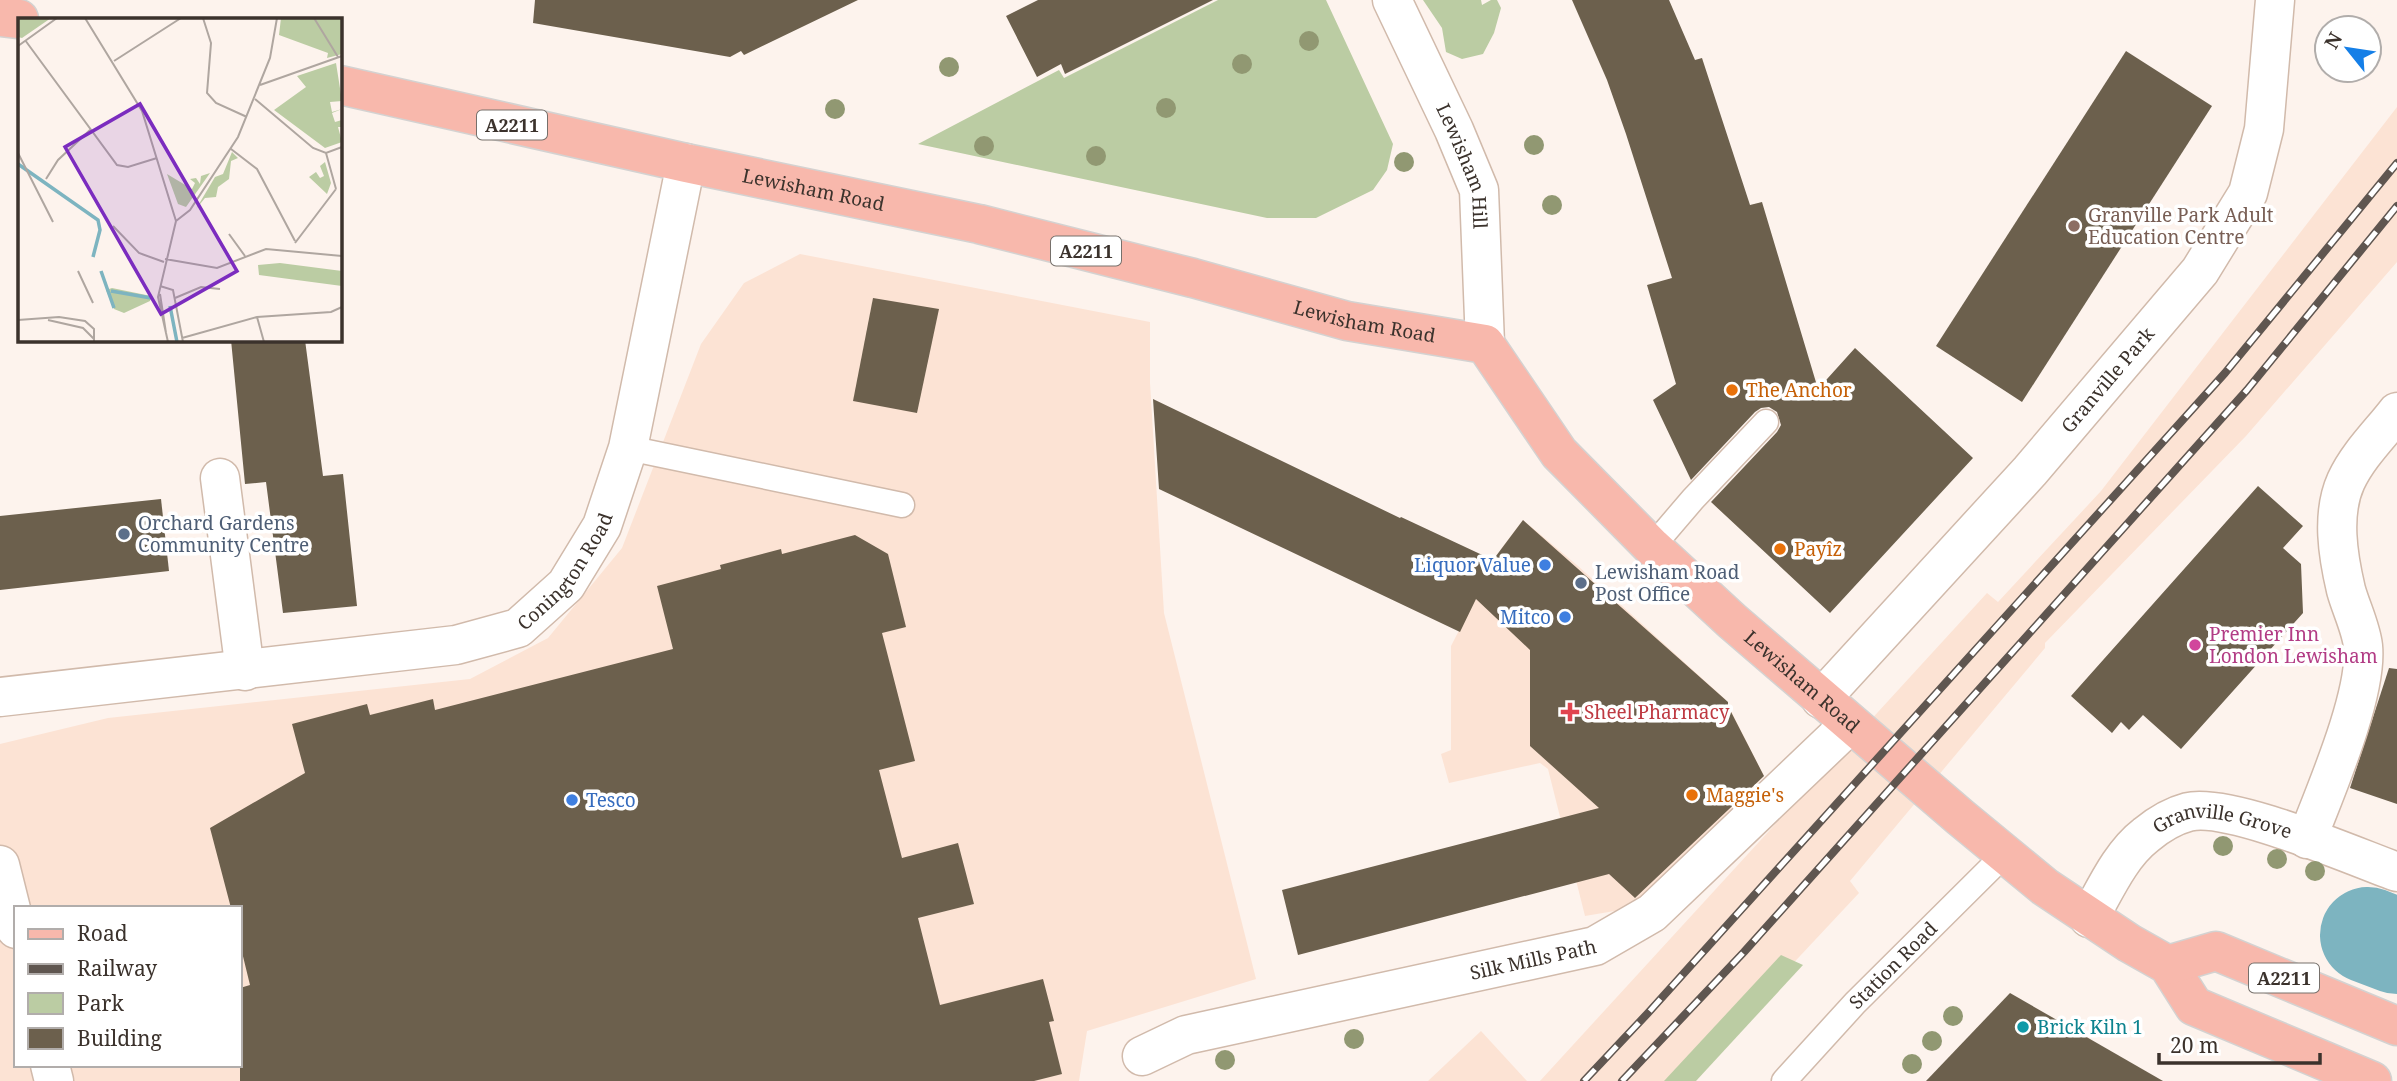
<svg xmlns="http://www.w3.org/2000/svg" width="2397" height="1081" font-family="'Noto Serif',serif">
<rect width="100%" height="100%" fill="#fdf3ed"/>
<!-- built -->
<g fill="#fce3d4" fill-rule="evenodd">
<polygon points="2397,107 2397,262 2246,436 2045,643 2045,648 1850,881 1859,893 1683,1081 1540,1081 1987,593 1998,602 2101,491"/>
<path d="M800,254l350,68v61l14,230 92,366 -169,52 -8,50h-1079v-337l108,-26 362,-39 78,-41 74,-90 79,-204 43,-61zM16,908h224v157h-224z"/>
<polygon points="1523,520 1578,566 1725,699 1764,776 1644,906 1585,916 1548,769 1540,763 1449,783 1441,754 1451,750 1451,646 1501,549"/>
<polygon points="1481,1031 1527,1081 1428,1081"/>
</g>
<!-- green -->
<g fill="#bbcca3">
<polygon points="1218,0 1326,0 1393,144 1387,170 1373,190 1316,218 1267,218 918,144 1059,70 1064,78"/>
<polygon points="1423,0 1481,0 1482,5 1491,0 1497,0 1501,8 1494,33 1483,54 1462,59 1446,52 1442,28"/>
<polygon points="1781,955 1803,965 1696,1081 1664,1081"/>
</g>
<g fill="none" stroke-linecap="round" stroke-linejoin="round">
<!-- river -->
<polyline stroke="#7db4c0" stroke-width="96" points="2368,935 2397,946"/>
</g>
<!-- building -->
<g fill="#6c604d">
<polygon points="535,0 858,0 744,55 741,51 730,57 533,23"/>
<polygon points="1038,0 1213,0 1065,74 1061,64 1037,77 1006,16"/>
<polygon points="1572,0 1669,0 1695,60 1702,58 1750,205 1762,202 1818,389 1855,348 1973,458 1830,613 1711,502 1777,432 1781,425 1777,412 1769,407 1761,408 1755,412 1691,480 1653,400 1676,384 1647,285 1672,278 1626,134 1607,80"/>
<polygon points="2126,51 2212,106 2022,402 1936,346"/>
<polygon points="873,298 939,309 917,413 853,401"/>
<polygon points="231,340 305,340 323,476 343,474 357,606 283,613 266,482 245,484"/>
<polygon points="1153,399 1400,518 1401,517 1493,560 1523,520 1728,702 1728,706 1764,776 1635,898 1609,874 1298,955 1282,890 1599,808 1530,746 1530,650 1476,599 1460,632 1159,489"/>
<polygon points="2258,486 2303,526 2283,548 2301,564 2303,613 2181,749 2143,715 2129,730 2121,722 2112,733 2071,696"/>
<polygon points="161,499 169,571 0,590 0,516"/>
<polygon points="855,535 888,554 906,627 882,633 915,761 879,770 902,858 958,843 974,904 918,918 940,1005 1043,979 1054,1021 1049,1022 1062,1074 1034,1081 240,1081 240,988 250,985 240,944 240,908 231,908 210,828 305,773 292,724 367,704 370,715 433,699 435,710 673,649 657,586 721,569 720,565 781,549 782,554"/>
<polygon points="2389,668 2397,669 2397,804 2350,788"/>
<polygon points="2010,993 2163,1081 1926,1081"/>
</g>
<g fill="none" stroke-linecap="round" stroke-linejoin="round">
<!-- lane casing -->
<g stroke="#d1baab" stroke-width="27">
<g id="lane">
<polyline points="628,448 902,505"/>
<polyline points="1652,547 1693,499 1766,422"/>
<path id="s1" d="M1784,1081l71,-78 150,-149"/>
</g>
</g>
<!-- street casing -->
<g stroke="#d1baab" stroke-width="41">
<g id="street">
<polyline points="220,478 245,671"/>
<path id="s2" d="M0,697l456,-52 62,-17 48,-43 36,-59 26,-78 58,-285"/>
<path id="s3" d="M1821,699l209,-228 170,-200 48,-78 16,-64 11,-129"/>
<path d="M2307,839c18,-47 61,-145 56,-193 -2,-18 -12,-38 -17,-56 -8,-34 -15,-76 0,-109 12,-26 34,-47 51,-69"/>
<polyline points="0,865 16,929"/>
<path id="s4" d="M2089,918c16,-28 31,-63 57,-83 12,-10 27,-19 42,-23 41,-10 165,44 209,60"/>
<path id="s5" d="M1142,1056l44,-21 409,-89 57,-33 198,-189"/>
<polyline points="50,1065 54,1081"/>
</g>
</g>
<!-- secondary casing -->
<g stroke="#d1baab" stroke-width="41">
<g id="secondary">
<path id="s6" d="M1392,0l62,130 25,60 6,154"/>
</g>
</g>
<!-- primary casing -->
<g stroke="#d4d2d1" stroke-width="41">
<g id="primary">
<polyline points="0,17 19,19"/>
<path id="s7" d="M340,85l346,78 293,61 214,54 154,43 138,23 74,109 93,94 80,74 228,196 85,70 84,56 39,22 26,41 178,75"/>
<polyline points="2168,965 2216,951 2397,1026"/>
</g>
</g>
<!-- lane -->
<use href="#lane" stroke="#fff" stroke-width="24"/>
<!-- street -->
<use href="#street" stroke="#fff" stroke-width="38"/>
<!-- secondary -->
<use href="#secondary" stroke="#fff" stroke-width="38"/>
<!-- primary -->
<use href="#primary" stroke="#f8b8ac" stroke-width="38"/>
<!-- rail casing -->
<g stroke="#5f5650" stroke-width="8">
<g id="rail">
<polyline points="1584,1081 1648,1013 2225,373 2397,163"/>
<polyline points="1622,1081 1744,952 2247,390 2397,206"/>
</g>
</g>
<!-- rail -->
<use href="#rail" stroke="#fff" stroke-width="5" stroke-dasharray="16" stroke-linecap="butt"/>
</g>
<!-- trees -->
<g fill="#919872">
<circle cx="1309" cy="41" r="10"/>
<circle cx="1242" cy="64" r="10"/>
<circle cx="949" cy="67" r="10"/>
<circle cx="1166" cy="108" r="10"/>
<circle cx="835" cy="109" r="10"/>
<circle cx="1534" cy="145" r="10"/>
<circle cx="984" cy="146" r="10"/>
<circle cx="1096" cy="156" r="10"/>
<circle cx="1404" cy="162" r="10"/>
<circle cx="1552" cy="205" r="10"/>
<circle cx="2223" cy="846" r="10"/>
<circle cx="2277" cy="859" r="10"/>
<circle cx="2315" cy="871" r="10"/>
<circle cx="1953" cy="1016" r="10"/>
<circle cx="1354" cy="1039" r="10"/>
<circle cx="1932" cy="1041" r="10"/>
<circle cx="1225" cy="1060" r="10"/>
<circle cx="1912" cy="1064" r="10"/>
</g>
<!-- markers -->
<circle fill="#8d6e63" stroke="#fff" stroke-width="2.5" cx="2074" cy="226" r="7"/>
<g fill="#e8710a" stroke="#fff" stroke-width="2.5">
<circle cx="1732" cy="390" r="7"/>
<circle cx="1780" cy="549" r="7"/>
<circle cx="1692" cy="795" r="7"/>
</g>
<g fill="#5c6f8a" stroke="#fff" stroke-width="2.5">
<circle cx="124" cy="534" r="7"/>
<circle cx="1581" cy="583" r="7"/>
</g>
<g fill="#3f7fe0" stroke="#fff" stroke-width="2.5">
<circle cx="1545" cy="565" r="7"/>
<circle cx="1565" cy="617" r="7"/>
<circle cx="572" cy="800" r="7"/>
</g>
<circle fill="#d1479c" stroke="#fff" stroke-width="2.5" cx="2195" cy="645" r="7"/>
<path fill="#e0444e" stroke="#fff" stroke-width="2.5" d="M1566.5 701.5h7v7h7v7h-7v7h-7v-7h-7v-7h7z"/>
<circle fill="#0f9aa8" stroke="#fff" stroke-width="2.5" cx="2023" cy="1027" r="7"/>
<g text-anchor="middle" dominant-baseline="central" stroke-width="7" stroke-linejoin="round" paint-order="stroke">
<!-- shield labels -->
<g fill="#fff" stroke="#76706b" stroke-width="2">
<rect x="477" y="110.5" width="70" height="29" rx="5"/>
<rect x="1051" y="236.5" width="70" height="29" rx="5"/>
<rect x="2249" y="963.5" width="70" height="29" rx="5"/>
</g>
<g font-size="18" font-weight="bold" fill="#3b322c">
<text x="512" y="125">A2211</text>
<text x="1086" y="251">A2211</text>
<text x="2284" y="978">A2211</text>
</g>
<!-- street labels -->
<g font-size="19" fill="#3b322c" stroke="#fff">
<text stroke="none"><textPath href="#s6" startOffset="182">Lewisham Hill</textPath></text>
<text stroke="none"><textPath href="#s7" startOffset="485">Lewisham Road</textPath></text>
<text stroke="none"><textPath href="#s7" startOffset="1052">Lewisham Road</textPath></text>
<text stroke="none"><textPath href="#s3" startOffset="429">Granville Park</textPath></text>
<text stroke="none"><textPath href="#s2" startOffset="598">Conington Road</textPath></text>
<text stroke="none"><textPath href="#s7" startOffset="1640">Lewisham Road</textPath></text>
<text stroke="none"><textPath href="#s4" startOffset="184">Granville Grove</textPath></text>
<text stroke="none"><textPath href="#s5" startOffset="404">Silk Mills Path</textPath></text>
<text stroke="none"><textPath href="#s1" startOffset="159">Station Road</textPath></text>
</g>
<!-- education labels -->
<g font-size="19" fill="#785e54" stroke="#fff" text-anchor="start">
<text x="2088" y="215">Granville Park Adult<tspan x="2088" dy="22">Education Centre</tspan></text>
</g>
<!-- food labels -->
<g font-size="19" fill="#c56008" stroke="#fff" text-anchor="start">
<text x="1746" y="390">The Anchor</text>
<text x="1794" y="549">Payîz</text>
<text x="1706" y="795">Maggie's</text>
</g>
<!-- service labels -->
<g font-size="19" fill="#4e5e75" stroke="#fff" text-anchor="start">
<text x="138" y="523">Orchard Gardens<tspan x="138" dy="22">Community Centre</tspan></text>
<text x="1595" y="572">Lewisham Road<tspan x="1595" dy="22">Post Office</tspan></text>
</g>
<!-- shop labels -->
<g font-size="19" fill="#366cbe" stroke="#fff" text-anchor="end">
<text x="1531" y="565">Liquor Value</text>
<text x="1551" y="617">Mitco</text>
<text x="586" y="800" text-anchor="start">Tesco</text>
</g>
<!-- hotel labels -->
<g font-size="19" fill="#b23c85" stroke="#fff" text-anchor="start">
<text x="2209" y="634">Premier Inn<tspan x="2209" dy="22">London Lewisham</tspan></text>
</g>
<!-- health labels -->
<g font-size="19" fill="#be3a42" stroke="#fff" text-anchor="start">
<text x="1584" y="712">Sheel Pharmacy</text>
</g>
<!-- culture labels -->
<g font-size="19" fill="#0d838f" stroke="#fff" text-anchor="start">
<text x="2037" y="1027">Brick Kiln 1</text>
</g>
</g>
<!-- overview -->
<g transform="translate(18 18)">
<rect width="324" height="324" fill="#fdf3ed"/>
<path d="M0,0h33l-29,20 -4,-1zM263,0h61v36l-15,4 1,-5 -49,-18zM318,45l6,38 -12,1 2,10 10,-3 -10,4 3,9 7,-2v7h-4l4,15 -17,6 -51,-38 32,-23 -9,-11zM214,134l6,6 -7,3 -2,18 -11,8 -2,10 -11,1 -9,11 19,-32 8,-3zM307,144l6,21 -4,11 -18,-17 7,-5 4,6 4,-2 -4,-10zM192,155l-24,34 -8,-3 -11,-30 25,15 3,-6 -5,-4 6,-1 4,6 1,-8zM262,245l62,8v15l-83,-11 -1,-10zM94,270l39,8 -1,5 -26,12 -10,-4 -8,-19z" fill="#bbcca3"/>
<path fill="none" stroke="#7db4c0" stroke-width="3.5" d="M0,146l80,56 2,10 -7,27M83,253l13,37M93,273l40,7M152,288l7,36"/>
<path fill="none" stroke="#afa6a0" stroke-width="2" d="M67,0l57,93 34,110 -18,76 10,45M185,0l8,25 -4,50 9,10 31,14M296,0l24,39M7,22l92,125 11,2 29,-9M0,28l39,-28M96,43l67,-43M242,67l82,-29M237,81l58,49 13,5 16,-6M213,131l26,20 38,72M0,135l35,69M308,135l10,36M28,161l12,-19 32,-30M158,203l14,-11 48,-73 32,-79 7,-40M95,208l26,27 25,9M211,216l16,22M277,225l41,-54M147,241l52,9 49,-19 76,7M60,253l15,32M142,268l13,4 10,52M142,276l6,39M157,280l26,-11 19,2M239,299l7,25M0,302l41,-3 26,4 9,8v13M30,302l35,8 11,11M164,320l75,-21 74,-5 11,-5"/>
<path fill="#7b2cbf" fill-opacity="0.15" stroke="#7b2cbf" stroke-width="3.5" d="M122,86l97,167 -76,43 -96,-167z"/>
<rect width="324" height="324" fill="none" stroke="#3b322c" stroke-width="3.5"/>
</g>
<!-- legend -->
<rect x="14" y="906" width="228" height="161" fill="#ffffff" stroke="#b1adab" stroke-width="2"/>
<rect x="28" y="929" width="35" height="10" fill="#f8b8ac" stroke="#b1adab" stroke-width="2"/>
<text x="77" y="941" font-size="21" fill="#3b322c">Road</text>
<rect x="28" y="964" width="35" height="10" fill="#5f5650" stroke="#b1adab" stroke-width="2"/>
<text x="77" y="976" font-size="21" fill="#3b322c">Railway</text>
<rect x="28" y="993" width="35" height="21" fill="#bbcca3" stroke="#b1adab" stroke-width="2"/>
<text x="77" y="1011" font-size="21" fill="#3b322c">Park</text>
<rect x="28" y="1028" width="35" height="21" fill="#6c604d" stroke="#b1adab" stroke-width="2"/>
<text x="77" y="1046" font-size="21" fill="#3b322c">Building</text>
<!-- north arrow -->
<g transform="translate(2348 49) rotate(300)"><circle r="33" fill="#ffffff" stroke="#b1adab" stroke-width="2"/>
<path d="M0-5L12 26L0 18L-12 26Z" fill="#157fe7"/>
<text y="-10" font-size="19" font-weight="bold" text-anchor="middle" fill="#3b322c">N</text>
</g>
<!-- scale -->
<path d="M2159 1053v10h161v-10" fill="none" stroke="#3b322c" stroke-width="3.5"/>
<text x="2170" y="1053" font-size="21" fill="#3b322c" stroke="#ffffff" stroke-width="5" paint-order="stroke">20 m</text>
</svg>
